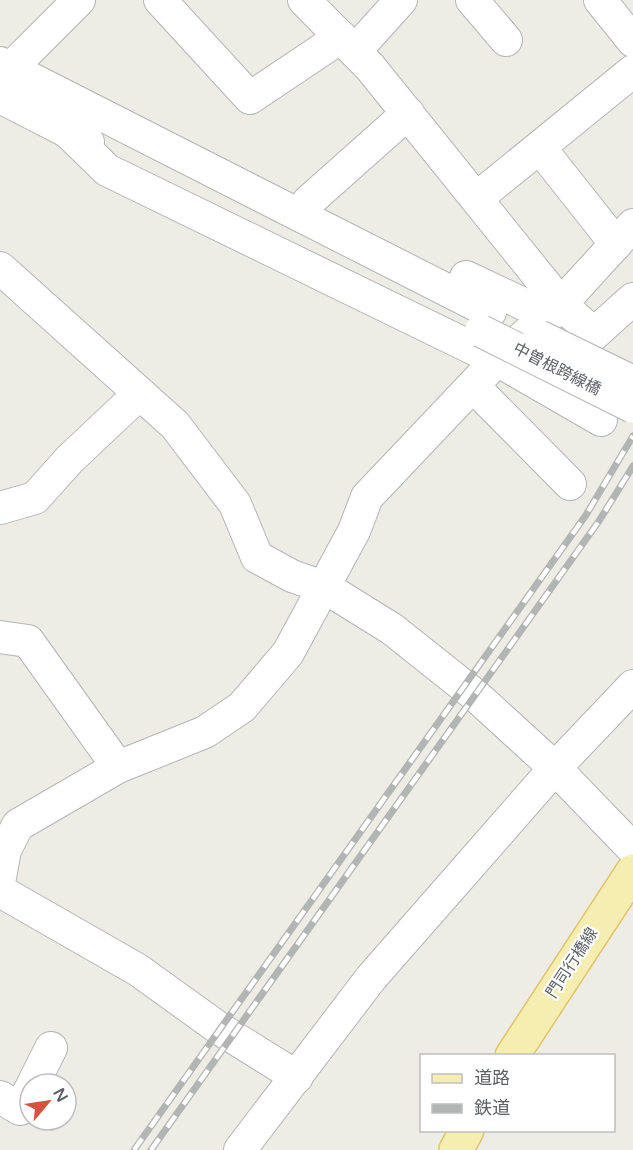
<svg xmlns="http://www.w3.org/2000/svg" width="633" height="1150" font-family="'Varela Round','Noto Sans JP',sans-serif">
<rect width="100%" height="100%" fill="#edece5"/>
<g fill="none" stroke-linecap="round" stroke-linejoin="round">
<!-- minor casing -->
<g stroke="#b2b5b8" stroke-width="34">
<g id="minor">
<polyline points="160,0 250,98 341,37"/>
<polyline points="472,0 506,40"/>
<polyline points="600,0 633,41"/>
<polyline points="355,51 401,0"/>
<polyline points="0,63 490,312"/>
<polyline points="0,79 79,0"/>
<polyline points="0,97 88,142"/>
<polyline points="70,134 107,170 497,360 601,420"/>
<polyline points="540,148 616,244"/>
<polyline points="477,198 633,71"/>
<polyline points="308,202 408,113"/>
<polyline points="633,225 561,304 594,334 633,299"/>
<polyline points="0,268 175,425 235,504 257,557 292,576 326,588 392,629 475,695 555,768 633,849"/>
<polyline points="466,277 549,316"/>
<polyline points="474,387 570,484"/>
<polyline points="0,508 35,498 70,459 139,394"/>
<polyline points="0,637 28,641 118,767"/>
<polyline points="0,877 5,850 18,825 118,767 205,732 242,707 288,653 354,531 367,497 497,360 561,304 370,67 304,0"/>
<polyline points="0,891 138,970 220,1029 297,1077"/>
<polyline points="33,1084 51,1048"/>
<polyline points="0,1097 20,1109 30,1090"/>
<polyline points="240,1150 371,978 555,768 633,686"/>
</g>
</g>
<!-- major casing -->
<g stroke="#e3c369" stroke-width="36">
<g id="major">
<polyline points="512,1056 633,871"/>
<polyline points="456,1150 467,1130"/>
</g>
</g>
<!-- minor -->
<use href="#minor" stroke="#fff" stroke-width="32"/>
<!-- major -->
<use href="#major" stroke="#f6edb1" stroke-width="33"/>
<!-- rail casing -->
<g stroke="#b3b4b4" stroke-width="7">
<g id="rail">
<polyline points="134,1150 586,515 633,436"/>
<polyline points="151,1150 599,521 633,466"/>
</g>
</g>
<!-- rail -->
<use href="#rail" stroke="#fff" stroke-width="4.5" stroke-dasharray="14" stroke-linecap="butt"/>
<!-- minor-bridge casing -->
<g stroke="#b2b5b8" stroke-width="34" stroke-linecap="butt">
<g id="minor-bridge">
<polyline points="481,331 633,407"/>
<polyline points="539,336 633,382"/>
</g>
</g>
<!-- minor-bridge -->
<use href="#minor-bridge" stroke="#fff" stroke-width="32"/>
</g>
<g text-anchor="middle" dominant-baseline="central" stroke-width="4.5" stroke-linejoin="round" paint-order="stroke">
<!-- street labels -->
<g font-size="16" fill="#5d6064" stroke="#fff">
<text transform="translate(557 369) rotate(27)">中曽根跨線橋</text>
<text transform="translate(572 963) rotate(-57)">門司行橋線</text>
</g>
</g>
<!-- legend -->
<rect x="420" y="1054" width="195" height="78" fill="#ffffff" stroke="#bebfc1" stroke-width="1.5"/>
<rect x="432" y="1074" width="30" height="9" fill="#f6edb1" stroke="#bebfc1" stroke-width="1.5"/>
<text x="474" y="1084" font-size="18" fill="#5d6064">道路</text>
<rect x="432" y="1104" width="30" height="9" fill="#b3b4b4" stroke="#bebfc1" stroke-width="1.5"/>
<text x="474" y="1114" font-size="18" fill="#5d6064">鉄道</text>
<!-- north arrow -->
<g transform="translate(48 1102) rotate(61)"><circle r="28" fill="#ffffff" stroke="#bebfc1" stroke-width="1.5"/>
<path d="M0-4.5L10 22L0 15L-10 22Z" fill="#d75141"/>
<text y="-9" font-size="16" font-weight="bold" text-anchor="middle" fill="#5d6064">N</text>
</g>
</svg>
